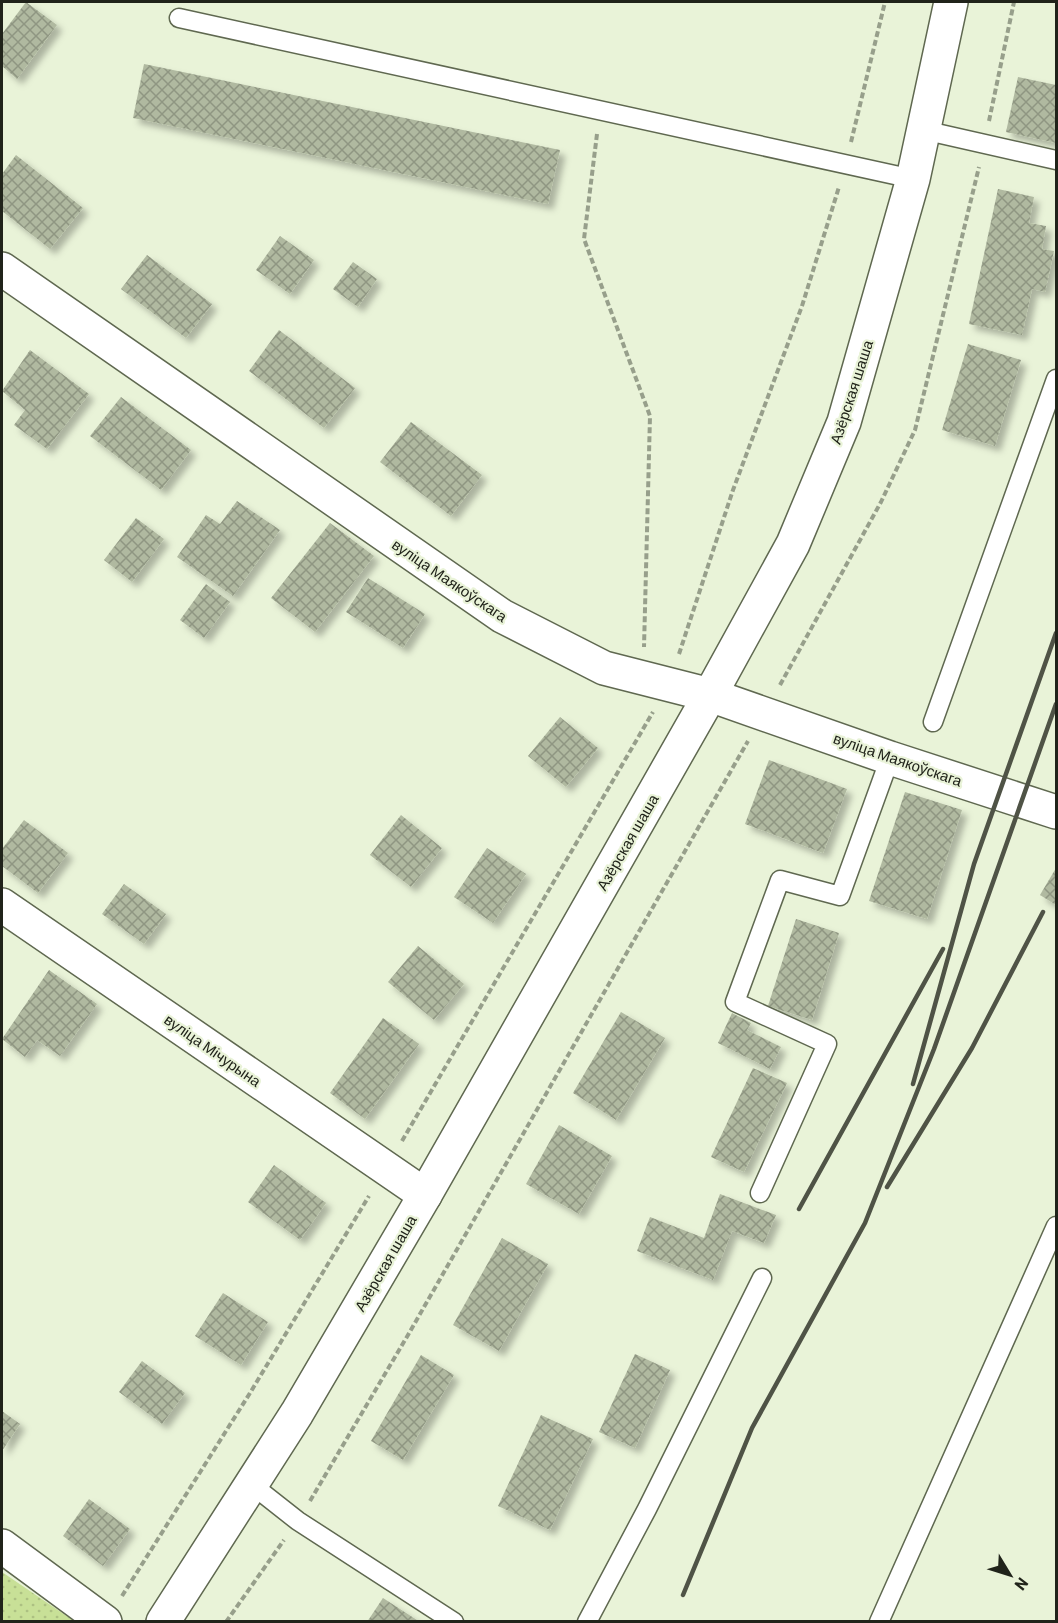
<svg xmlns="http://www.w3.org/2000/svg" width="1058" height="1623" font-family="Barlow,sans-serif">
<defs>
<pattern id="grass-dots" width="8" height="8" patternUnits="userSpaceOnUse" patternTransform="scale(1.5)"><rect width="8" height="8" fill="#c8e097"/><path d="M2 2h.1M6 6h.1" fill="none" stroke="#acc082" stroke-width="1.8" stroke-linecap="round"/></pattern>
<pattern id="building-cross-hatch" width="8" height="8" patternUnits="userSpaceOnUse" patternTransform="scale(1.5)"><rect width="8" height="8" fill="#b0b9a0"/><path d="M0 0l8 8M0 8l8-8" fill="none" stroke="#8f9682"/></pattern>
<filter id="shadow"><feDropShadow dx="5.5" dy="5.5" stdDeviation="3" flood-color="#0004"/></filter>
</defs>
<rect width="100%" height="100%" fill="#e9f3d8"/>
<!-- grass -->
<polygon fill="url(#grass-dots)" points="2,1572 74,1621 2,1621"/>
<!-- building -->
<g fill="url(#building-cross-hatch)" filter="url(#shadow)">
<polygon points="26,2 57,25 17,79 2,66 2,34"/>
<polygon points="144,64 560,150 548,204 133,118"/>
<polygon points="1018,77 1056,85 1056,143 1006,132"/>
<polygon points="16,155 83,208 50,249 2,211 2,174"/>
<polygon points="998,189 1034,197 1029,223 1046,226 1042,249 1054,251 1045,292 1032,289 1022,335 969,324"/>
<polygon points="280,236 314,260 290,294 256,270"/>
<polygon points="147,255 212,304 186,338 121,289"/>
<polygon points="353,262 377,279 358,307 333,289"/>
<polygon points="279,330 355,388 324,428 249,371"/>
<polygon points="968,344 1021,360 995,446 942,430"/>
<polygon points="30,350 89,394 47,449 14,425 25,410 2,391"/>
<polygon points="121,397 191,450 161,490 90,436"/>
<polygon points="411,422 482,475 451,516 380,462"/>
<polygon points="237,501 280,530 233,596 177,557 206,515 220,524"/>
<polygon points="136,518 164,539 132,582 104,560"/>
<polygon points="330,523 374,556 315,632 271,598"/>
<polygon points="368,578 425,614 403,648 346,612"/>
<polygon points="206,584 230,602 204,638 180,620"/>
<polygon points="560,717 598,748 566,787 528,756"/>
<polygon points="769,760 847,789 823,853 745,824"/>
<polygon points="905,792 962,810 927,919 869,901"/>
<polygon points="401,815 442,848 411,887 370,855"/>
<polygon points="24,820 68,853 38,893 2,866 2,849"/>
<polygon points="487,848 526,874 493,923 454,897"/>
<polygon points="1056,868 1056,905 1040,895"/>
<polygon points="124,884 166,914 144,944 102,914"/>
<polygon points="796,919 839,933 812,1020 768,1006"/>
<polygon points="418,946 464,984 434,1020 388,982"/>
<polygon points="49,970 97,1004 60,1056 37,1040 25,1057 2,1039"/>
<polygon points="621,1012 665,1038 616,1120 573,1093"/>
<polygon points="732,1013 751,1023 747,1030 781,1047 770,1069 718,1043"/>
<polygon points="383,1018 419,1044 365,1119 330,1093"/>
<polygon points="753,1068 787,1083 744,1172 711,1157"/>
<polygon points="559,1125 612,1156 579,1214 526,1184"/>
<polygon points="274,1165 326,1203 300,1240 248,1202"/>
<polygon points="720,1194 776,1215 764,1243 732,1231 713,1280 637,1251 650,1217 704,1238"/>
<polygon points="502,1238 548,1264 499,1351 453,1325"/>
<polygon points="223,1293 268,1322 241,1365 195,1336"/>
<polygon points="635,1354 670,1370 635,1448 599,1432"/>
<polygon points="421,1355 454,1375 403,1460 371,1441"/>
<polygon points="142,1361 185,1393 162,1424 119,1392"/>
<polygon points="2,1411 20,1424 2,1451"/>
<polygon points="541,1415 593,1439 550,1530 498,1506"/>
<polygon points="89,1499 130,1529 103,1566 63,1536"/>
<polygon points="383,1598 420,1622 367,1622"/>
</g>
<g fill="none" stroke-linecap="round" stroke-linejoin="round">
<!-- service casing -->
<g stroke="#5f6850" stroke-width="21">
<g id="service">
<polyline points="179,18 913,179"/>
<polyline points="923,130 1056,160"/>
<polyline points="933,722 1056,379"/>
<polyline points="760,1193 827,1044 735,1002 780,880 840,896 890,758"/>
<polyline points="251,1484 298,1521 454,1622"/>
<polyline points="587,1622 647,1509 762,1278"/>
<polyline points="879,1622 1056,1226"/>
</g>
</g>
<!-- minor casing -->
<g stroke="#5f6850" stroke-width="36">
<g id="minor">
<polyline points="2,269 502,616 604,668 710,695 890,758 1056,812"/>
<polyline points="2,905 425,1195"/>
<polyline points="2,1546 105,1622"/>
</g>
</g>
<!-- secondary casing -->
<g stroke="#5f6850" stroke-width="36">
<polyline id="secondary" points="163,1622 297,1413 425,1195 710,695 793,544 844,422 913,179 951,2"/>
</g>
<!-- path -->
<g stroke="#979f8b" stroke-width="4" stroke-dasharray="6 3" stroke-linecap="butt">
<polyline points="989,121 1014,2"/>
<polyline points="597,134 584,239 650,416 644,647"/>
<polyline points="851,142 885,2"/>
<polyline points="679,654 733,490 802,306 839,187"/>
<polyline points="780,685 881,502 915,430 979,167"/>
<polyline points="402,1141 653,712"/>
<polyline points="310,1501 408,1335 748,741"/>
<polyline points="122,1596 250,1393 369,1196"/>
<polyline points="226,1622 284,1540"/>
</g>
<!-- service -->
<use href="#service" stroke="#fff" stroke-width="18"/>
<!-- minor -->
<use href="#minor" stroke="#fff" stroke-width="33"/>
<!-- secondary -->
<use href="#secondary" stroke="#fff" stroke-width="33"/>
<!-- rail -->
<g stroke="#4f5346" stroke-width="4.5">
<polyline points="913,1084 974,864 1056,633"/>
<polyline points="887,1187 972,1048 1043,912"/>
<polyline points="799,1209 943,949"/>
<polyline points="683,1595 752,1428 865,1223 934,1049 1056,704"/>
</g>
</g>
<g text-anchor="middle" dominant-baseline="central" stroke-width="4.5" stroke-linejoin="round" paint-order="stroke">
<!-- street labels -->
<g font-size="15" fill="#20231a" stroke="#e9f3d8">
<text transform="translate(851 392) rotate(-72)">Азёрская шаша</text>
<text transform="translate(450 580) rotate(34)">вуліца Маякоўскага</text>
<text transform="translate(898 759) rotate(19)">вуліца Маякоўскага</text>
<text transform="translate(627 842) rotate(-60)">Азёрская шаша</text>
<text transform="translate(213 1050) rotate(35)">вуліца Мічурына</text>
<text transform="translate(385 1263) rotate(-60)">Азёрская шаша</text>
</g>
</g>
<!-- border -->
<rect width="1058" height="1623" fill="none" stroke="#20231a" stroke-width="6"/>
<!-- north arrow -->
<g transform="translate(1010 1575) rotate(128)" stroke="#e9f3d8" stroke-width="4.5" paint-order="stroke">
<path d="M0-4.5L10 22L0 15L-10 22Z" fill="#20231a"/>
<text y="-9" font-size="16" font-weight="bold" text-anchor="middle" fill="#20231a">N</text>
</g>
</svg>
